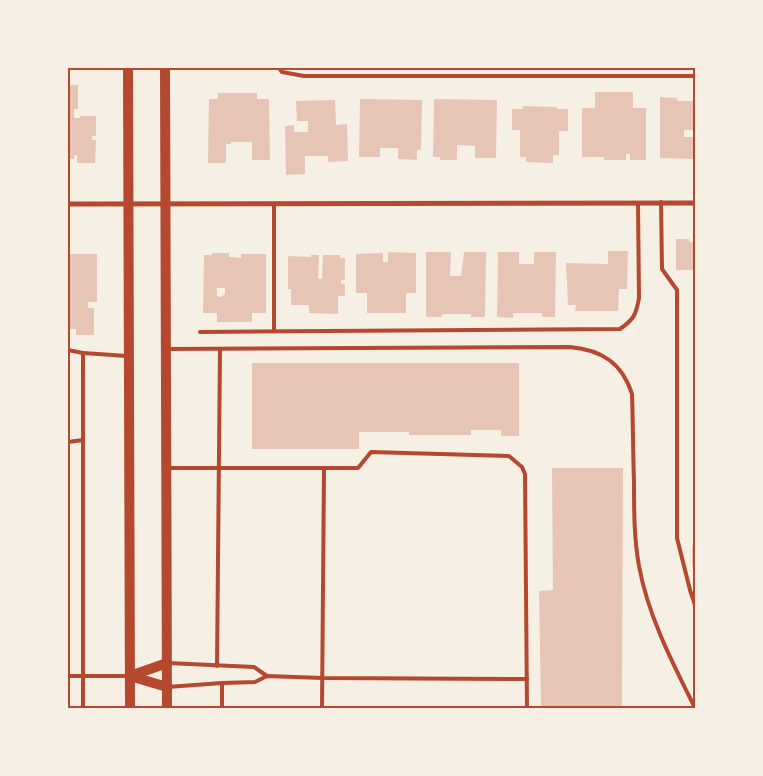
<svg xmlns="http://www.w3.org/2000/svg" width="763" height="776" font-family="Montserrat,sans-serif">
<rect width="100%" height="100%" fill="#f6efe4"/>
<!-- building -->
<g fill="#e6c5b7" fill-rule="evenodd">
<polygon points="68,85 78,85 78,109 74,109 74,118 80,118 80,116 96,116 96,136 92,136 92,140 96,140 95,163 77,163 77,155 74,155 74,159 70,159 70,162 68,162"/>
<polygon points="595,92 633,92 633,108 646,108 646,160 630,160 630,154 626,154 626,160 604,160 604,157 582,157 582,108 595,108"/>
<polygon points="218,93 257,93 257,99 269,99 270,160 252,160 252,142 231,142 231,144 226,144 226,163 208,163 209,99 218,99"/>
<polygon points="660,97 677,98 677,101 696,101 696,130 684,130 684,137 695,137 694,159 660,158"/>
<polygon points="360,99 422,100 421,150 417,150 417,160 398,159 398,148 380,148 380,157 359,157"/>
<polygon points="434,99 497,100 496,158 475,158 475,146 457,145 457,160 440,160 440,157 433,157"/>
<polygon points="335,100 336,125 347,124 348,161 328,162 328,156 305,156 305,174 286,175 285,126 294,125 294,132 308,132 308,121 297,121 296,101"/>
<polygon points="523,106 557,107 557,109 568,109 568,131 559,131 559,155 553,155 553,163 526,162 526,157 520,157 520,130 512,130 512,109 523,109"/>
<polygon points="676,239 689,239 689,242 693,242 693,245 696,245 696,270 676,270"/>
<polygon points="608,251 628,251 627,289 619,289 618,311 575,311 576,305 568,305 566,263 608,264"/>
<polygon points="388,252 416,253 416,293 406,293 406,313 367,313 367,293 356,293 356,254 383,253 383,262 388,262"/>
<polygon points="426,252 451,252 450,276 461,276 464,252 486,252 485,317 471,317 471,314 442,314 442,317 426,317"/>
<polygon points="498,252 519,252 519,264 534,264 534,252 556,252 555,317 542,317 542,313 513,313 513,318 497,317"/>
<path d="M212,253h17v4l12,1v-4h25v59h-14v9h-35v-9h-14l1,-58h8zM217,288h8v6l-4,3 -4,-1z"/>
<polygon points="68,254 97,254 97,302 88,302 88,308 94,308 94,335 76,335 76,329 68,329"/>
<polygon points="311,255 319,255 318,279 322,279 323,255 340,255 340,258 345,258 345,280 341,280 341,284 345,284 345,296 338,296 338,314 309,313 309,305 291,305 291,289 288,289 288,256 311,257"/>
<polygon points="252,363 519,363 519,436 501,436 501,430 471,430 471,435 409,435 409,432 359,432 359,449 252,449"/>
<polygon points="552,468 623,468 622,708 541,708 539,591 553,590"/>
<rect x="692" y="545" width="4" height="22"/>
</g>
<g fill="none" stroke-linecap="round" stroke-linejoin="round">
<!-- service -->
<g stroke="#b5482f" stroke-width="4">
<polyline points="279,68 282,72 304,76 696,76"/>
<polyline points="661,202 662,269 677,290 677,538 690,590 696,608"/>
<polyline points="274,204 274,331"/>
<path d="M200,332l420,-3c14,-10 16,-14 19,-31l-1,-95"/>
<path d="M168,349l402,-2c32,3 52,16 62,47 1,30 1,59 2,88 0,28 0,57 5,84 9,50 34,98 56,142"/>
<polyline points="68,350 83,353"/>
<polyline points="83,440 83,708"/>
<polyline points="68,442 83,440 83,353 127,356"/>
<polyline points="168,468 358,468 371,452 509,456 522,467 525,474 527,708"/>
<polyline points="168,663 254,667 267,676"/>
<polyline points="217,666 220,349"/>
<polyline points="68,676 128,676"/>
<polyline points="167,687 222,683 255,682 267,676 323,678 527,679"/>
<polyline points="222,708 222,683"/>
<polyline points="322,708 324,469"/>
</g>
<!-- minor -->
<polyline stroke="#b5482f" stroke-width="5" points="68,204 696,203"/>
<!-- secondary -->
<g stroke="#b5482f" stroke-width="10">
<polyline points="128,68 130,708"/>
<polyline points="165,68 167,708"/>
<polyline points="130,676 167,663"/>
<polyline points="130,676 167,687"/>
</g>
</g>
<!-- border -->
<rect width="763" height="776" fill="none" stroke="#f6efe4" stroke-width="138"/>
<rect x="69" y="69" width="625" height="638" fill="none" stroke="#b5482f" stroke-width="2"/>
</svg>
